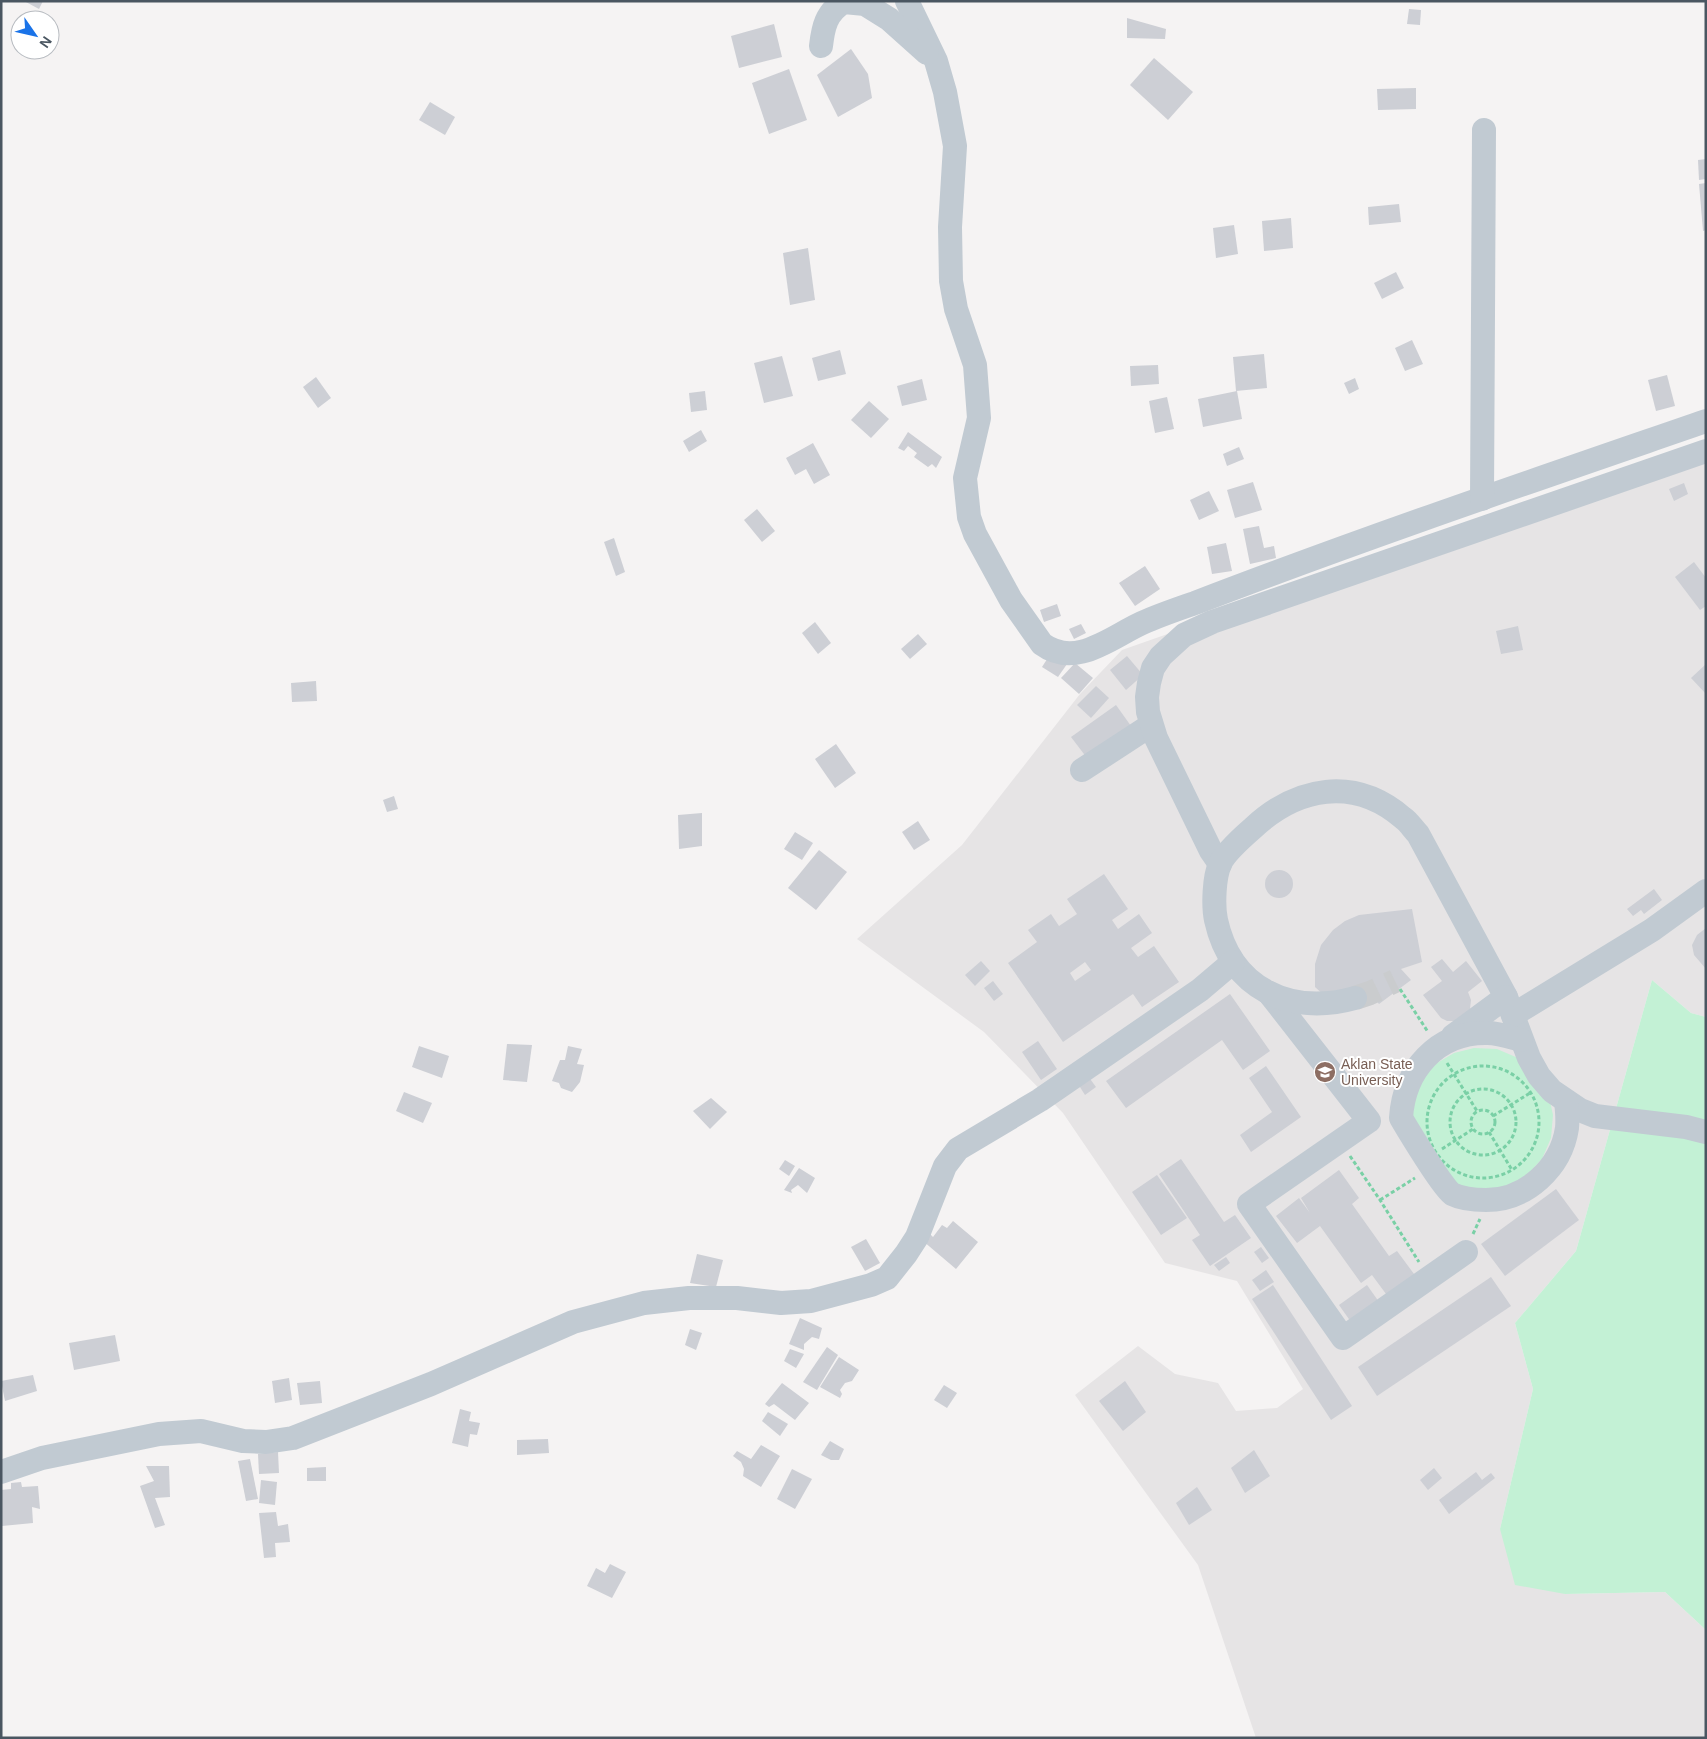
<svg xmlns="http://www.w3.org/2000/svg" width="1707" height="1739" font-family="Helvetica,sans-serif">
<rect width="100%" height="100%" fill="#f5f3f3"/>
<!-- education -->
<polygon fill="#e6e4e5" points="1706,445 1706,1017 1691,1013 1652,980 1576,1251 1515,1323 1533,1389 1500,1529 1565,1594 1665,1592 1706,1630 1706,1738 1256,1738 1198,1565 1075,1395 1138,1346 1175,1374 1218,1383 1236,1411 1277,1408 1303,1389 1237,1281 1165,1263 1063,1113 984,1032 857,939 962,845 1080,694 1122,650"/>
<!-- green -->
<g fill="#c3f1d5">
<polygon points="1652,980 1691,1013 1706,1017 1706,1630 1665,1592 1565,1594 1515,1585 1500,1529 1533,1389 1515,1323 1576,1251"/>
<polygon points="1474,1048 1497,1049 1518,1058 1548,1092 1553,1115 1551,1138 1542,1159 1526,1176 1506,1188 1460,1189 1411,1121 1414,1094 1423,1077 1437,1063 1454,1053"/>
</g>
<!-- building -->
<g fill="#cdcfd5" fill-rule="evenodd">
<polygon points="24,1 43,1 39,9"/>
<polygon points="1409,9 1421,10 1420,25 1407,24"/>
<polygon points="1127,18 1166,29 1165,39 1127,38"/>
<polygon points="774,24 782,57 739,68 731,36"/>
<polygon points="851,49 868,74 872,98 838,117 817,75"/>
<polygon points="1154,58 1193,92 1168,120 1130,85"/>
<polygon points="789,69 807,120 769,134 752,83"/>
<polygon points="1416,88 1416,109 1378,110 1377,89"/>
<polygon points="430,102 455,117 445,135 419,120"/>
<polygon points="1706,159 1706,179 1699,180 1698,160"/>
<polygon points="1706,183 1706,230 1703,231 1699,184"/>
<polygon points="1399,204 1401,222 1369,225 1368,207"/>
<polygon points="1291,218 1293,248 1264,251 1262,221"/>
<polygon points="1234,225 1238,254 1216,258 1213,228"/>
<polygon points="808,248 815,300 790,305 783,253"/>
<polygon points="1396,272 1404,288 1382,299 1374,283"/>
<polygon points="1412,340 1423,364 1405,371 1395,348"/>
<polygon points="840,350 846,374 818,381 812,358"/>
<polygon points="1264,354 1267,388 1236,391 1233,357"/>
<polygon points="782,356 793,396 764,403 754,363"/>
<polygon points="1158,365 1159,384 1131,386 1130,366"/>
<polygon points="1667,375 1675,406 1656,411 1648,380"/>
<polygon points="316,377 331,398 318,408 303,387"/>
<polygon points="1355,378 1359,389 1349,394 1344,383"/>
<polygon points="922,379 927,400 902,406 897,386"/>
<polygon points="705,391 707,410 691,412 689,393"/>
<polygon points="1237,391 1242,419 1203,427 1198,399"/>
<polygon points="1167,397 1174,429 1155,433 1149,401"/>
<polygon points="869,401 889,419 871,438 851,420"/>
<polygon points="701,430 707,441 689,452 683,441"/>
<polygon points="908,432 942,457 936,468 932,464 928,467 914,457 917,453 908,446 904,451 898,448"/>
<polygon points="813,443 830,475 814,484 806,469 795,475 786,458"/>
<polygon points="1239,447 1244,459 1227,466 1223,454"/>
<polygon points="1253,482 1262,510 1235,518 1227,490"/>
<polygon points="1684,483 1688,494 1674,501 1669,489"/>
<polygon points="1209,491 1219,511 1199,520 1190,500"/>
<polygon points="757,509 775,531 762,542 744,520"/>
<polygon points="1259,526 1264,548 1274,546 1276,558 1250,564 1243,529"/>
<polygon points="614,538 625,572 616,576 604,542"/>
<polygon points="1226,543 1232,571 1212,574 1207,547"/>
<polygon points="1694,562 1706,578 1706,606 1700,610 1675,577"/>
<polygon points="1145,566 1160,589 1135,606 1119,583"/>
<polygon points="1057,604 1061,616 1044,622 1040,610"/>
<polygon points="815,622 831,643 818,654 802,633"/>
<polygon points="1081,624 1086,633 1074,639 1069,629"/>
<polygon points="1518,626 1523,650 1501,654 1496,631"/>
<polygon points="918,634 927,644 910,659 901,649"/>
<polygon points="1051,653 1067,664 1058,677 1042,667"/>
<polygon points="1127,656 1143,675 1126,690 1110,670"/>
<polygon points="1075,663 1093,678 1079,694 1061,678"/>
<polygon points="1706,664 1706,694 1691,678"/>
<polygon points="316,681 317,701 292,702 291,683"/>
<polygon points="1096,686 1109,698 1091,718 1077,705"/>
<polygon points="1116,705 1131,726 1087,758 1071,737"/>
<polygon points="836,744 856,773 835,788 815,759"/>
<polygon points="394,796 398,809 387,812 383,800"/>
<polygon points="702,813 702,846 679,849 678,815"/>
<polygon points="918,821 930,840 914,850 902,832"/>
<polygon points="795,832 813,843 802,860 784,849"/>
<polygon points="819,850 847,872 816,910 788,888"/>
<circle cx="1279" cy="884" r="14"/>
<path d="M1104,874l24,35 -16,11 6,9 21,-15 13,19 -21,15 7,9 16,-11 25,36 -37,25 -9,-13 -70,48 -55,-79 29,-21 -9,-12 23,-16 8,12 18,-12 -10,-15zM1085,962l6,8 -16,11 -5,-8z"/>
<polygon points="1654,889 1662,900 1644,914 1641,910 1633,916 1627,909"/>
<polygon points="1412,909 1422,962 1401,969 1411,980 1379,1004 1362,984 1326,997 1315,987 1315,964 1321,945 1333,930 1345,921 1359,915"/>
<polygon points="1706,928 1706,969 1694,955 1692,945 1697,935"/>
<polygon points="1442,959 1453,972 1466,961 1482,981 1468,992 1471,1000 1470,1009 1458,1021 1447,1021 1441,1018 1423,995 1442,981 1431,967"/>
<polygon points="981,961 990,971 975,986 965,975"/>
<polygon points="993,981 1003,994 994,1001 984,988"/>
<polygon points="1230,994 1270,1051 1243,1070 1222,1040 1126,1108 1106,1081"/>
<polygon points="1038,1041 1057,1069 1041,1080 1022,1052"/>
<polygon points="507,1044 532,1045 527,1082 503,1080"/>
<polygon points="419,1046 449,1056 442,1078 412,1067"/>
<polygon points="568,1046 582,1049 577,1064 584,1065 580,1082 572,1092 561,1088 559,1083 552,1081 560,1060 565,1060"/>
<polygon points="1266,1066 1301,1117 1251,1152 1240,1135 1272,1112 1249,1078"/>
<polygon points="1088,1076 1096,1087 1085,1095 1078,1084"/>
<polygon points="404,1092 432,1103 423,1123 396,1111"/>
<polygon points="711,1098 727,1112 710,1129 693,1111"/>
<polygon points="1181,1159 1224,1222 1235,1215 1251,1238 1210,1266 1192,1240 1200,1235 1159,1174"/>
<polygon points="785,1160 795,1166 789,1176 779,1169"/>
<polygon points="799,1168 815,1178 807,1193 798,1185 791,1190 792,1193 784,1190"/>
<polygon points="1339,1170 1359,1198 1352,1204 1389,1256 1397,1251 1417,1278 1389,1298 1372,1275 1361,1283 1320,1226 1297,1243 1276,1216 1299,1198 1310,1213 1301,1198"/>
<polygon points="1157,1175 1187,1218 1161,1235 1132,1192"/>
<polygon points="1556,1189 1579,1220 1505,1276 1481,1244"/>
<polygon points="953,1221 978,1242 956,1269 923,1241 929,1233 933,1237 942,1225 947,1228"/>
<polygon points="866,1239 880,1263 865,1271 851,1247"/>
<polygon points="1261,1247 1269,1258 1262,1263 1254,1252"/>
<polygon points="697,1254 723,1260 716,1287 690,1283"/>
<polygon points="1226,1257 1230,1263 1219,1271 1214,1265"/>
<polygon points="1266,1270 1274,1282 1260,1291 1252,1280"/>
<polygon points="1491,1277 1511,1306 1377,1396 1358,1367"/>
<polygon points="1273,1285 1352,1406 1331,1420 1252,1299"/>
<polygon points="1367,1285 1379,1302 1351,1322 1339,1305"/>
<polygon points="800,1318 822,1328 819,1339 812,1337 804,1344 804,1350 789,1344"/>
<polygon points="690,1329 702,1333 696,1350 685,1345"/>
<polygon points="115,1335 120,1361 74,1370 69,1343"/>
<polygon points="827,1347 838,1355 817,1390 803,1382"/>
<polygon points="790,1349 804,1354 796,1368 784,1361"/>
<polygon points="839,1357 859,1370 852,1381 845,1383 840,1390 842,1394 840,1398 820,1387"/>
<polygon points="33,1375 37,1391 5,1401 1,1381"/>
<polygon points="289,1378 292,1400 275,1403 272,1381"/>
<polygon points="320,1381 322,1403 300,1405 297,1383"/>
<polygon points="1125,1381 1146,1412 1123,1431 1099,1401"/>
<polygon points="782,1383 809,1403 795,1420 774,1404 769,1407 765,1404"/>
<polygon points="944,1385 957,1393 947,1408 934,1400"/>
<polygon points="460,1409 471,1412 469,1421 480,1423 477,1435 470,1434 468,1447 452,1443"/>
<polygon points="768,1412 788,1424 780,1436 762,1421"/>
<polygon points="548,1439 549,1453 517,1455 517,1440"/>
<polygon points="830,1441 844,1449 839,1460 831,1460 821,1455"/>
<polygon points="761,1445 780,1456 761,1487 743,1476 744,1469 741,1462 733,1456 737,1451 751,1459"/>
<polygon points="1254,1450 1270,1476 1245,1493 1231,1468"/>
<polygon points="278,1452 279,1473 259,1474 258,1454"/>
<polygon points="250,1459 258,1499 246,1501 238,1461"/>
<polygon points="146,1466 169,1466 170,1497 155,1498 165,1525 155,1528 140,1486 154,1481"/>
<polygon points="326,1467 326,1481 307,1481 307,1468"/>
<polygon points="1434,1468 1442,1478 1428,1490 1420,1480"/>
<polygon points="792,1469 812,1479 795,1509 777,1499"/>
<polygon points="1476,1472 1482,1480 1491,1473 1495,1478 1449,1514 1439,1500"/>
<polygon points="261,1480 277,1482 275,1505 259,1503"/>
<polygon points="21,1482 22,1487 38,1486 40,1509 32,1507 33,1523 2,1526 1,1490 11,1489 11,1483"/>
<polygon points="1197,1487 1212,1510 1189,1525 1176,1503"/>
<polygon points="276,1512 278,1526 288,1524 290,1542 275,1543 276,1557 264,1558 259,1513"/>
<polygon points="610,1564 626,1572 612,1598 587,1586 596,1568 605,1573"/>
</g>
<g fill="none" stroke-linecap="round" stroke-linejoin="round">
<!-- minor-tunnel -->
<polyline stroke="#caccce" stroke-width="24" stroke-dasharray="24 12" stroke-linecap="butt" points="1355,998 1370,993 1395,981"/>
<!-- path -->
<g stroke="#7ad0a6" stroke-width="3" stroke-dasharray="4 2.5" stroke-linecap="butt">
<polyline points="1400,989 1428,1032"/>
<polyline points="1447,1063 1477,1111"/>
<circle cx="1483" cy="1122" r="56"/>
<circle cx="1483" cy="1122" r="33"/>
<circle cx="1483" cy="1122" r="12"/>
<polyline points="1493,1116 1530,1093"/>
<polyline points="1489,1132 1512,1170"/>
<polyline points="1442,1149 1473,1129"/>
<polyline points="1350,1156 1380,1200 1419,1262"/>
<polyline points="1380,1200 1415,1178"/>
<polyline points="1473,1234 1480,1219"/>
</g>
<!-- minor -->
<g stroke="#c1cad2" stroke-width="24">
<path d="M907,1l29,60 9,31 10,54 -5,81 1,54 5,28 19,56 4,53 -14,60 4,39 6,17 36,66 31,44c34,25 69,-7 100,-21 18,-8 36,-14 53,-20 169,-65 340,-123 511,-182"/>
<path d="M821,46c2,-18 5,-34 23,-44l21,2 24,15 38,34"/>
<polyline points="1482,499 1484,130"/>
<polyline points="1082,770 1151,725"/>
<polyline points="1220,864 1211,851 1156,738 1148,712 1147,697 1149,683 1153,668 1161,656 1184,635 1212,622 1706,451"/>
<polyline points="1269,993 1369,1121 1249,1204 1343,1338 1466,1252"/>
<path d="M1355,998c-65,18 -124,-9 -139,-78 -3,-14 -2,-43 4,-56 4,-10 25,-29 33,-36 44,-41 101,-52 150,-10 6,4 10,11 15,16l88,163 23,61 10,18 13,15 28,19 15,6 91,11 20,5"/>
<polyline points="1513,1015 1652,930 1706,891"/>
<polyline points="1453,1036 1506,997"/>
<path d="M1521,1040c-11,-3 -22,-7 -34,-7 -50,-1 -83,37 -86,85 7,12 44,73 51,76 10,5 22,6 34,6 40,0 75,-32 81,-72 1,-9 0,-18 -1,-27"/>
<polyline points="1,1472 42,1458 159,1434 201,1431 243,1441 266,1442 293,1438 431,1384 573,1322 644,1303 689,1298 737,1298 781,1303 811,1301 871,1285 887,1278 906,1254 917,1237 945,1166 958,1149 1040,1100 1200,990 1233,962"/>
</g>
</g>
<!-- icons -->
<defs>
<g id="university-disc" transform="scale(1.125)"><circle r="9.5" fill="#8d6e63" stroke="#fff"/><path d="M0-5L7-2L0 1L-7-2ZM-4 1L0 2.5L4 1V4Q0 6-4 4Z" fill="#fff"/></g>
</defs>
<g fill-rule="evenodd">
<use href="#university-disc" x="1325" y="1072"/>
</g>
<g text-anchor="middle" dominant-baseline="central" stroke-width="4" stroke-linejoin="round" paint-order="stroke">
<!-- education labels -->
<g font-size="14" fill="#785e54" stroke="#fff" text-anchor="start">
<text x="1341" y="1064">Aklan State<tspan x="1341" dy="16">University</tspan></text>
</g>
</g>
<!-- border -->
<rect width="1707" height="1739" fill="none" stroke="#4a5661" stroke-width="5"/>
<!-- north arrow -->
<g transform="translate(35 35) rotate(124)"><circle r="24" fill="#ffffff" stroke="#b7bbc0"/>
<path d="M0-4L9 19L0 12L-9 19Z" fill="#1a73e8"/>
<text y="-8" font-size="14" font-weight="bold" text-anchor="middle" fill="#4a5661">N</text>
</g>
</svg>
